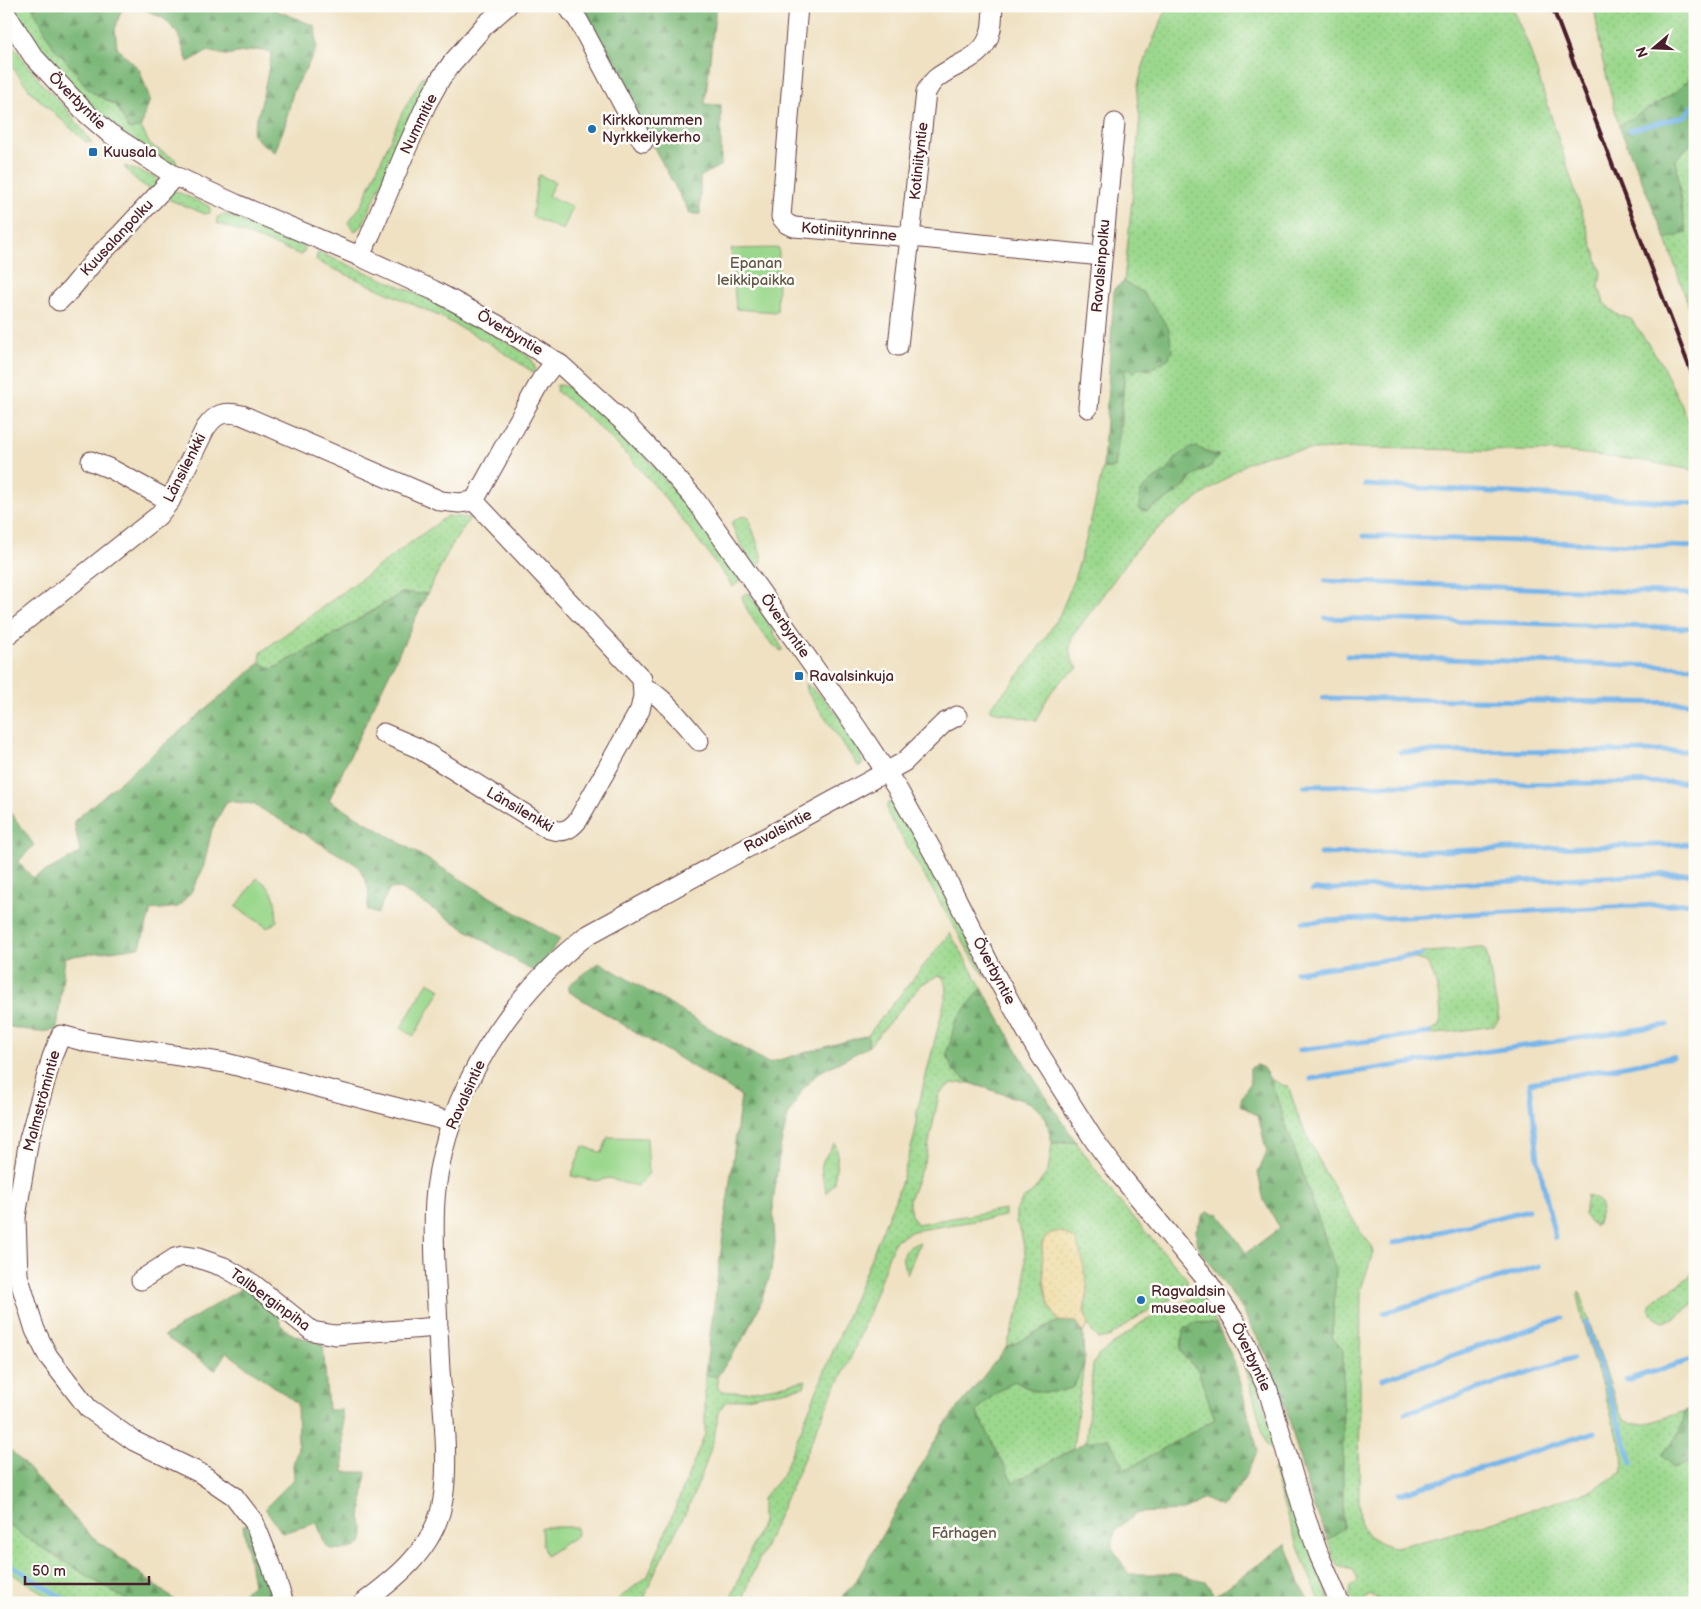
<svg xmlns="http://www.w3.org/2000/svg" width="1701" height="1609" font-family="'Balsamiq Sans',sans-serif">
<defs>
<pattern id="grass-dots" width="8" height="8" patternUnits="userSpaceOnUse" patternTransform="scale(1.25)"><rect width="8" height="8" fill="#9bd88d"/><path d="M2 2h.1M6 6h.1" fill="none" stroke="#87b97a" stroke-width="1.8" stroke-linecap="round"/></pattern>
<pattern id="forest-firs" width="22" height="20" patternUnits="userSpaceOnUse" patternTransform="scale(1.25)"><rect width="22" height="20" fill="#7cb878"/><path d="M5 1l3.5 6h-7zM16 11l3.5 6h-7z" fill="#689563"/></pattern>
<pattern id="sand-dots" width="8" height="8" patternUnits="userSpaceOnUse" patternTransform="scale(1.25)"><rect width="8" height="8" fill="#eeda9e"/><path d="M2 2h.1M6 6h.1" fill="none" stroke="#cebb88" stroke-width="1.8" stroke-linecap="round"/></pattern>
</defs>
<rect width="100%" height="100%" fill="#fdfcf7"/>
<filter id="ink" filterUnits="userSpaceOnUse"><feTurbulence type="fractalNoise" baseFrequency=".02" numOctaves="2"/><feDisplacementMap in="SourceGraphic" scale="10" xChannelSelector="R" yChannelSelector="G"/><feConvolveMatrix kernelMatrix="1 2 1 2 8 2 1 2 1" color-interpolation-filters="sRGB"/></filter>
<filter id="wash" filterUnits="userSpaceOnUse"><feTurbulence type="fractalNoise" baseFrequency=".0096" numOctaves="4" result="noise"/><feDisplacementMap in="SourceGraphic" scale="20" xChannelSelector="R" yChannelSelector="G"/><feGaussianBlur stdDeviation="1.12" result="paint"/><feColorMatrix in="noise" values="0 0 0 0 0 0 0 0 0 0 0 0 0 0 0 0 0 1.4 0 .05"/><feComposite in="paint" operator="in"/></filter>
<g filter="url(#wash)">
<rect width="100%" height="100%" fill="#efe1c2"/>
<!-- grass -->
<g fill="url(#grass-dots)" stroke="#727c5c" fill-rule="evenodd">
<path d="M10,6h22l42,64 16,21 27,15 12,24 12,-3 9,18 25,14 3,9c-21,-13 -44,-26 -64,-41 -42,-33 -74,-77 -104,-121z"/>
<path d="M1168,6h343l17,38 73,228 -2,15 5,16 12,11 15,5 29,42 35,72v33l-3,4 -48,-9 -76,-9 -210,-4 -64,3 -27,4 -20,8 -78,56 -31,28 -66,90c-3,13 -4,20 6,31 -21,13 -33,29 -41,53l-45,-10 -3,-3c22,-21 40,-46 57,-71 4,-8 10,-15 14,-23 21,-46 32,-97 43,-146h12l6,-45 4,-54 10,3 4,-4 10,2 20,-12 -27,-66 -18,-10 16,-165c-2,-10 -4,-20 -2,-31 5,-27 19,-54 30,-80zM1207,451l6,4h6l-8,11 -18,9 -7,11 -17,12 -8,4 -7,-23 14,-8 9,-14z"/>
<polygon points="1594,6 1695,6 1695,73 1676,92 1619,126 1602,58"/>
<polygon points="6,36 42,84 66,108 92,143 86,142 32,93 6,59"/>
<polygon points="423,76 433,79 407,127 362,226 355,231 348,223 361,206 402,113"/>
<polygon points="1695,142 1695,325 1666,239 1686,232 1682,212 1676,159 1689,145"/>
<path d="M124,166l32,11 2,4 -4,9c-10,-2 -25,-15 -30,-24z"/>
<polygon points="173,190 209,206 210,208 210,213 205,214 170,200 167,196"/>
<polygon points="225,214 304,246 305,250 301,255 217,223 217,217"/>
<polygon points="320,253 416,293 473,321 524,353 532,360 536,370 533,372 489,343 439,316 316,261 317,254"/>
<path d="M557,385h4l8,2c24,19 47,40 68,61 39,40 71,88 104,132l-8,7c-52,-71 -106,-143 -177,-196z"/>
<polygon points="447,516 470,518 450,548 427,594 401,593 320,643 273,669 260,663 261,652"/>
<polygon points="748,516 761,554 762,562 755,568 745,553 731,523 740,517"/>
<path d="M746,593l4,1 11,16 21,38v3c-11,-3 -40,-44 -40,-55z"/>
<path d="M805,683c6,5 13,10 18,15 13,13 41,49 39,67l-4,1 -52,-76z"/>
<polygon points="893,802 922,847 987,978 978,967 888,814 887,805 889,803"/>
<path d="M950,933l32,55 -27,34 -3,47 18,14c-14,0 -22,0 -31,12l-13,62 -17,43 2,15 6,9 88,-15v7l-92,15 -16,8 -5,8c-18,49 -33,101 -60,147l-81,184 -6,16 2,9h-20l5,-7 30,-74v-23l20,-23 118,-289 15,-53 2,-22 30,-121 -3,-13 -5,-3 -17,9 -54,63v-12z"/>
<path d="M1479,947l7,2 13,70 -5,7 -66,9 1,-4 10,-5c5,-18 -3,-48 -12,-64l-12,-3h-12v-4z"/>
<path d="M1270,1079l19,9 10,31 24,50 39,65 10,12 1,7 -12,36 -2,213 1,20 6,12 15,9 13,4 34,-7 48,-13 114,-36 33,-19 -1,-22 -39,-126 -6,-29 2,-3 40,119c2,3 4,8 7,10 12,9 46,-6 59,-10 -2,19 -11,29 -23,44l11,13 22,-8v143h-314l-3,-4 -9,-5 -7,9h-6l-7,-7 1,-9 7,-6 -3,-11 -16,-4 -5,-9 -5,-17 15,-12 -11,-191 4,-67z"/>
<path d="M1076,1142l40,56 71,81v7l-6,8 -41,21 -29,21 -13,3c-15,-17 -15,-27 -10,-47l-43,-55 -3,8c2,26 0,56 17,76l-53,27 19,-55v-41l-4,-20 -5,-10v-12l8,-12 9,-6 15,-21 4,-28z"/>
<path d="M835,1143l3,11 -4,29 -7,10c-8,-26 -9,-28 8,-50z"/>
<polygon points="1587,1195 1599,1201 1602,1209 1596,1225 1593,1225 1584,1215"/>
<path d="M920,1242l-13,33c-7,-20 -7,-25 13,-33z"/>
<path d="M1695,1271v31l-2,2 -18,14 -12,3c-28,-13 -6,-23 10,-33 8,-4 15,-11 22,-17z"/>
<polygon points="1199,1295 1217,1325 1195,1322 1183,1330 1181,1350 1186,1359 1198,1370 1215,1419 1126,1470 1086,1442 1093,1365 1098,1356 1141,1323"/>
<path d="M1084,1363l-11,86 -60,34 -36,-71c11,-14 23,-22 37,-31l20,10 39,-3z"/>
<polygon points="1245,1364 1257,1385 1275,1442 1273,1447 1270,1449 1266,1445"/>
<path d="M705,1374l12,3 1,12c20,9 65,-4 88,-9l-2,7 -79,15c-10,13 -8,29 -13,43 -8,25 -18,51 -30,75 -14,27 -30,53 -39,83h-30l35,-27 57,-142z"/>
<path d="M1277,1466l4,1 50,136h-10c-20,-45 -34,-85 -48,-132z"/>
<polygon points="6,1523 25,1537 131,1603 46,1603 44,1594 6,1570"/>
</g>
<!-- forest -->
<g fill="url(#forest-firs)" stroke="#636c52">
<polygon points="32,6 133,6 121,11 115,29 117,48 139,69 150,99 141,127 129,130 117,106 90,91 74,70 54,48"/>
<polygon points="137,6 266,6 315,26 317,48 293,92 285,125 275,152 260,142 252,133 261,105 272,52 256,50 225,55 207,51 188,62 177,32 163,18"/>
<polygon points="577,6 716,6 705,104 721,105 721,165 700,177 700,214 690,214"/>
<polygon points="1695,73 1695,142 1689,145 1676,159 1682,212 1687,233 1666,239 1619,126 1676,92"/>
<polygon points="1124,282 1142,292 1160,315 1169,330 1172,350 1169,358 1149,370 1139,368 1135,372 1125,369 1115,468 1103,468 1114,289"/>
<path d="M1197,447l16,8h6c-9,14 -11,11 -24,20 -6,4 -11,12 -17,17 -9,7 -20,11 -30,19l-8,-1v-18l14,-13 14,-8 9,-14 13,-9z"/>
<path d="M402,593l25,1 -98,206 231,139 -24,34 -137,-85 -10,1 -12,25 -10,-4c4,-20 1,-29 -10,-45l-104,-61 -26,-3 -15,28 -9,40 -12,23 -13,15 -27,3 -11,37 -75,10 -8,73 -19,2 -32,-6v-220l28,39 -16,17 15,16 47,-25 -6,-32 186,-158 13,6 47,-26z"/>
<polygon points="599,962 768,1063 868,1035 868,1047 818,1073 802,1090 788,1116 780,1148 773,1204 775,1243 770,1276 759,1307 747,1333 717,1377 705,1374 741,1096 568,991 569,985"/>
<polygon points="982,988 1029,1071 1076,1142 1052,1143 1046,1118 1031,1103 970,1083 952,1069 947,1054 955,1022"/>
<polygon points="1257,1065 1263,1068 1270,1079 1336,1270 1332,1337 1343,1350 1343,1528 1328,1540 1310,1496 1288,1416 1268,1358 1242,1309 1198,1247 1196,1230 1203,1215 1208,1212 1219,1214 1246,1253 1280,1228 1264,1201 1258,1173 1267,1152 1258,1116 1240,1105 1242,1097 1250,1083 1250,1068"/>
<path d="M247,1285l31,15c0,5 -1,11 0,16 3,20 29,23 45,27l5,67h14l2,62h22c-2,16 -3,31 -5,47 0,5 3,9 3,15 1,17 -22,16 -34,15l-5,-5 -8,-21 -35,10 -17,-25 29,-29 -1,-14 5,-18 -1,-44 -71,-51 -11,18 -51,-34z"/>
<path d="M1059,1321l18,1 6,11 1,30 -11,25c-28,7 -34,6 -59,-7 -14,9 -26,17 -37,31l36,71 73,-41 23,-3 17,31 89,-51 -17,-49 -12,-11 -5,-9 2,-20 12,-8 22,3 17,36 24,90 -19,37 -17,19 -18,-8 -21,12 -47,2 -21,18 -3,17 17,26h47l29,7 10,15 71,-52 15,42 9,17h-456l-12,-7 13,-13 88,-156 63,-79z"/>
<path d="M1695,1408v52l-22,8 -11,-13c12,-15 21,-25 23,-44z"/>
<polygon points="6,1445 89,1534 178,1603 131,1603 25,1537 6,1523"/>
<polygon points="248,1524 275,1603 232,1603 253,1584 243,1525"/>
</g>
<!-- sand -->
<path fill="url(#sand-dots)" stroke="#9c7c64" d="M1053,1232h9l14,8 6,18 6,34 -4,17 4,16 -5,8 -6,-11 -18,-1c-17,-20 -15,-50 -17,-76l3,-8z"/>
<!-- park -->
<g fill="#9bd88d" stroke="#727c5c">
<polygon points="539,175 555,182 548,196 573,207 563,230 532,217 537,181"/>
<polygon points="779,248 777,312 736,309 731,249"/>
<path d="M257,878c20,13 18,21 20,43l-9,7 -32,-21z"/>
<polygon points="428,982 441,989 414,1036 401,1028"/>
<polygon points="608,1137 647,1138 649,1173 638,1186 623,1183 609,1178 596,1181 571,1176 583,1146 602,1153"/>
<polygon points="541,1527 576,1527 577,1535 546,1556 542,1544"/>
</g>
<g fill="none" stroke-linecap="round" stroke-linejoin="round">
<!-- stream -->
<g stroke="#77b5ea" stroke-width="5">
<polyline points="1629,130 1685,116 1695,103"/>
<polyline points="1365,485 1693,503"/>
<polyline points="1364,536 1695,547"/>
<polyline points="1325,581 1695,594"/>
<polyline points="1325,618 1695,628"/>
<polyline points="1347,656 1695,667"/>
<polyline points="1323,698 1695,703"/>
<polyline points="1400,752 1695,751"/>
<polyline points="1304,786 1695,782"/>
<polyline points="1320,854 1695,844"/>
<polyline points="1312,890 1695,873"/>
<polyline points="1303,922 1695,903"/>
<polyline points="1296,972 1421,955"/>
<polyline points="1300,1050 1429,1033"/>
<polyline points="1311,1079 1469,1054 1667,1025"/>
<polyline points="1555,1238 1538,1159 1530,1083 1673,1057"/>
<polyline points="1394,1243 1528,1210"/>
<polyline points="1384,1313 1539,1266"/>
<polyline points="1586,1323 1632,1463"/>
<polyline points="1383,1379 1562,1318"/>
<polyline points="1626,1380 1695,1359"/>
<polyline points="1405,1413 1572,1358"/>
<polyline points="1399,1494 1595,1432"/>
<polyline points="6,1562 70,1603"/>
</g>
</g>
</g>
<g filter="url(#ink)">
<g fill="none" stroke-linecap="round" stroke-linejoin="round">
<!-- minor casing -->
<g stroke="#633c42" stroke-width="21">
<g id="minor">
<polyline points="567,6 578,20 643,142"/>
<polyline points="798,6 781,217 787,224 794,227 911,237 1102,256"/>
<polyline points="6,14 33,56 86,113 109,133 175,176 236,204 359,256 433,290 496,324 561,365 627,425 660,459 694,498 857,728 898,790 933,852 993,971 1034,1045 1094,1140 1120,1175 1206,1279 1236,1323 1268,1390 1304,1513 1319,1555 1340,1603"/>
<polyline points="359,256 369,238 405,152 426,105 441,78 452,63 485,25 507,6"/>
<polyline points="59,301 71,289 100,254 122,233 175,176"/>
<path d="M898,346l28,-254c3,-5 6,-11 12,-15 18,-14 46,-18 52,-44 3,-8 2,-18 3,-27"/>
<polyline points="1088,408 1115,123"/>
<polyline points="91,461 111,469 170,501"/>
<polyline points="474,501 541,380 556,361"/>
<path d="M6,636l152,-120 12,-15 35,-72c11,-16 18,-18 37,-14l199,86 18,2 15,-2"/>
<path d="M644,688c16,4 43,39 55,53"/>
<path d="M383,733l35,15 131,81c13,4 20,2 29,-9l62,-110 3,-14 -1,-17 -168,-178"/>
<polyline points="141,1280 175,1258 183,1256 198,1258 224,1267 253,1284 312,1331 335,1335 438,1327"/>
<polyline points="284,1603 271,1564 254,1522 234,1496 200,1473 134,1441 88,1408 48,1356 35,1330 18,1275 16,1217 29,1139 52,1057 61,1035 87,1042 226,1063 452,1122"/>
<path d="M363,1603c32,-24 65,-50 77,-90 11,-39 3,-102 0,-143 -2,-35 -3,-71 -5,-106 -1,-25 -2,-50 1,-75 12,-98 74,-193 150,-253l318,-174 40,-39 13,-7"/>
</g>
</g>
<!-- minor -->
<use href="#minor" stroke="#fff" stroke-width="19"/>
<!-- rail -->
<polyline stroke="#4a1f2b" stroke-width="4" points="1552,6 1695,382"/>
</g>
</g>
<!-- markers -->
<g fill="#1f6fb2" stroke="#fdfcf7" stroke-width="2">
<circle cx="592" cy="129" r="5"/>
<rect x="88" y="147" width="10" height="10" rx="2.5"/>
<rect x="794" y="671" width="10" height="10" rx="2.5"/>
<circle cx="1141" cy="1300" r="5"/>
</g>
<g text-anchor="middle" dominant-baseline="central" stroke-width="5" stroke-linejoin="round" paint-order="stroke">
<!-- street labels -->
<g font-size="15" fill="#4a1f2b" stroke="#fdfcf7">
<text transform="translate(77 101) rotate(45)">Överbyntie</text>
<text transform="translate(419 124) rotate(-64)">Nummitie</text>
<text transform="translate(919 161) rotate(-84)">Kotiniityntie</text>
<text transform="translate(849 232) rotate(5)">Kotiniitynrinne</text>
<text transform="translate(117 238) rotate(-47)">Kuusalanpolku</text>
<text transform="translate(1101 266) rotate(-85)">Ravalsinpolku</text>
<text transform="translate(510 333) rotate(31)">Överbyntie</text>
<text transform="translate(185 468) rotate(-63)">Länsilenkki</text>
<text transform="translate(785 626) rotate(55)">Överbyntie</text>
<text transform="translate(520 810) rotate(30)">Länsilenkki</text>
<text transform="translate(778 831) rotate(-28)">Ravalsintie</text>
<text transform="translate(994 971) rotate(62)">Överbyntie</text>
<text transform="translate(466 1095) rotate(-66)">Ravalsintie</text>
<text transform="translate(42 1101) rotate(-75)">Malmströmintie</text>
<text transform="translate(270 1300) rotate(36)">Tallberginpiha</text>
<text transform="translate(1251 1357) rotate(65)">Överbyntie</text>
</g>
<!-- poi labels -->
<g font-size="15" fill="#4a1f2b" stroke="#fdfcf7" text-anchor="start">
<text x="602" y="120">Kirkkonummen<tspan x="602" dy="17">Nyrkkeilykerho</tspan></text>
<text x="103" y="152">Kuusala</text>
<text x="809" y="676">Ravalsinkuja</text>
<text x="1151" y="1291">Ragvaldsin<tspan x="1151" dy="17">museoalue</tspan></text>
</g>
<!-- park labels -->
<g font-size="15" fill="#625648" stroke="#fdfcf7">
<text x="756" y="263">Epanan<tspan x="756" dy="17">leikkipaikka</tspan></text>
<text x="964" y="1533">Fårhagen</text>
</g>
</g>
<!-- margin -->
<rect width="1701" height="1609" fill="none" stroke="#fdfcf7" stroke-width="25"/>
<!-- north arrow -->
<g transform="translate(1654 48) rotate(251)" stroke="#fdfcf7" stroke-width="4" paint-order="stroke">
<path d="M0-4L9 19L0 12L-9 19Z" fill="#4a1f2b"/>
<text y="-8" font-size="14" font-weight="bold" text-anchor="middle" fill="#4a1f2b">N</text>
</g>
<!-- scale -->
<path d="M25 1576v8h124v-8" fill="none" stroke="#4a1f2b" stroke-width="2.5"/>
<text x="32" y="1576" font-size="15" fill="#4a1f2b" stroke="#fdfcf7" stroke-width="4" paint-order="stroke">50 m</text>
</svg>
